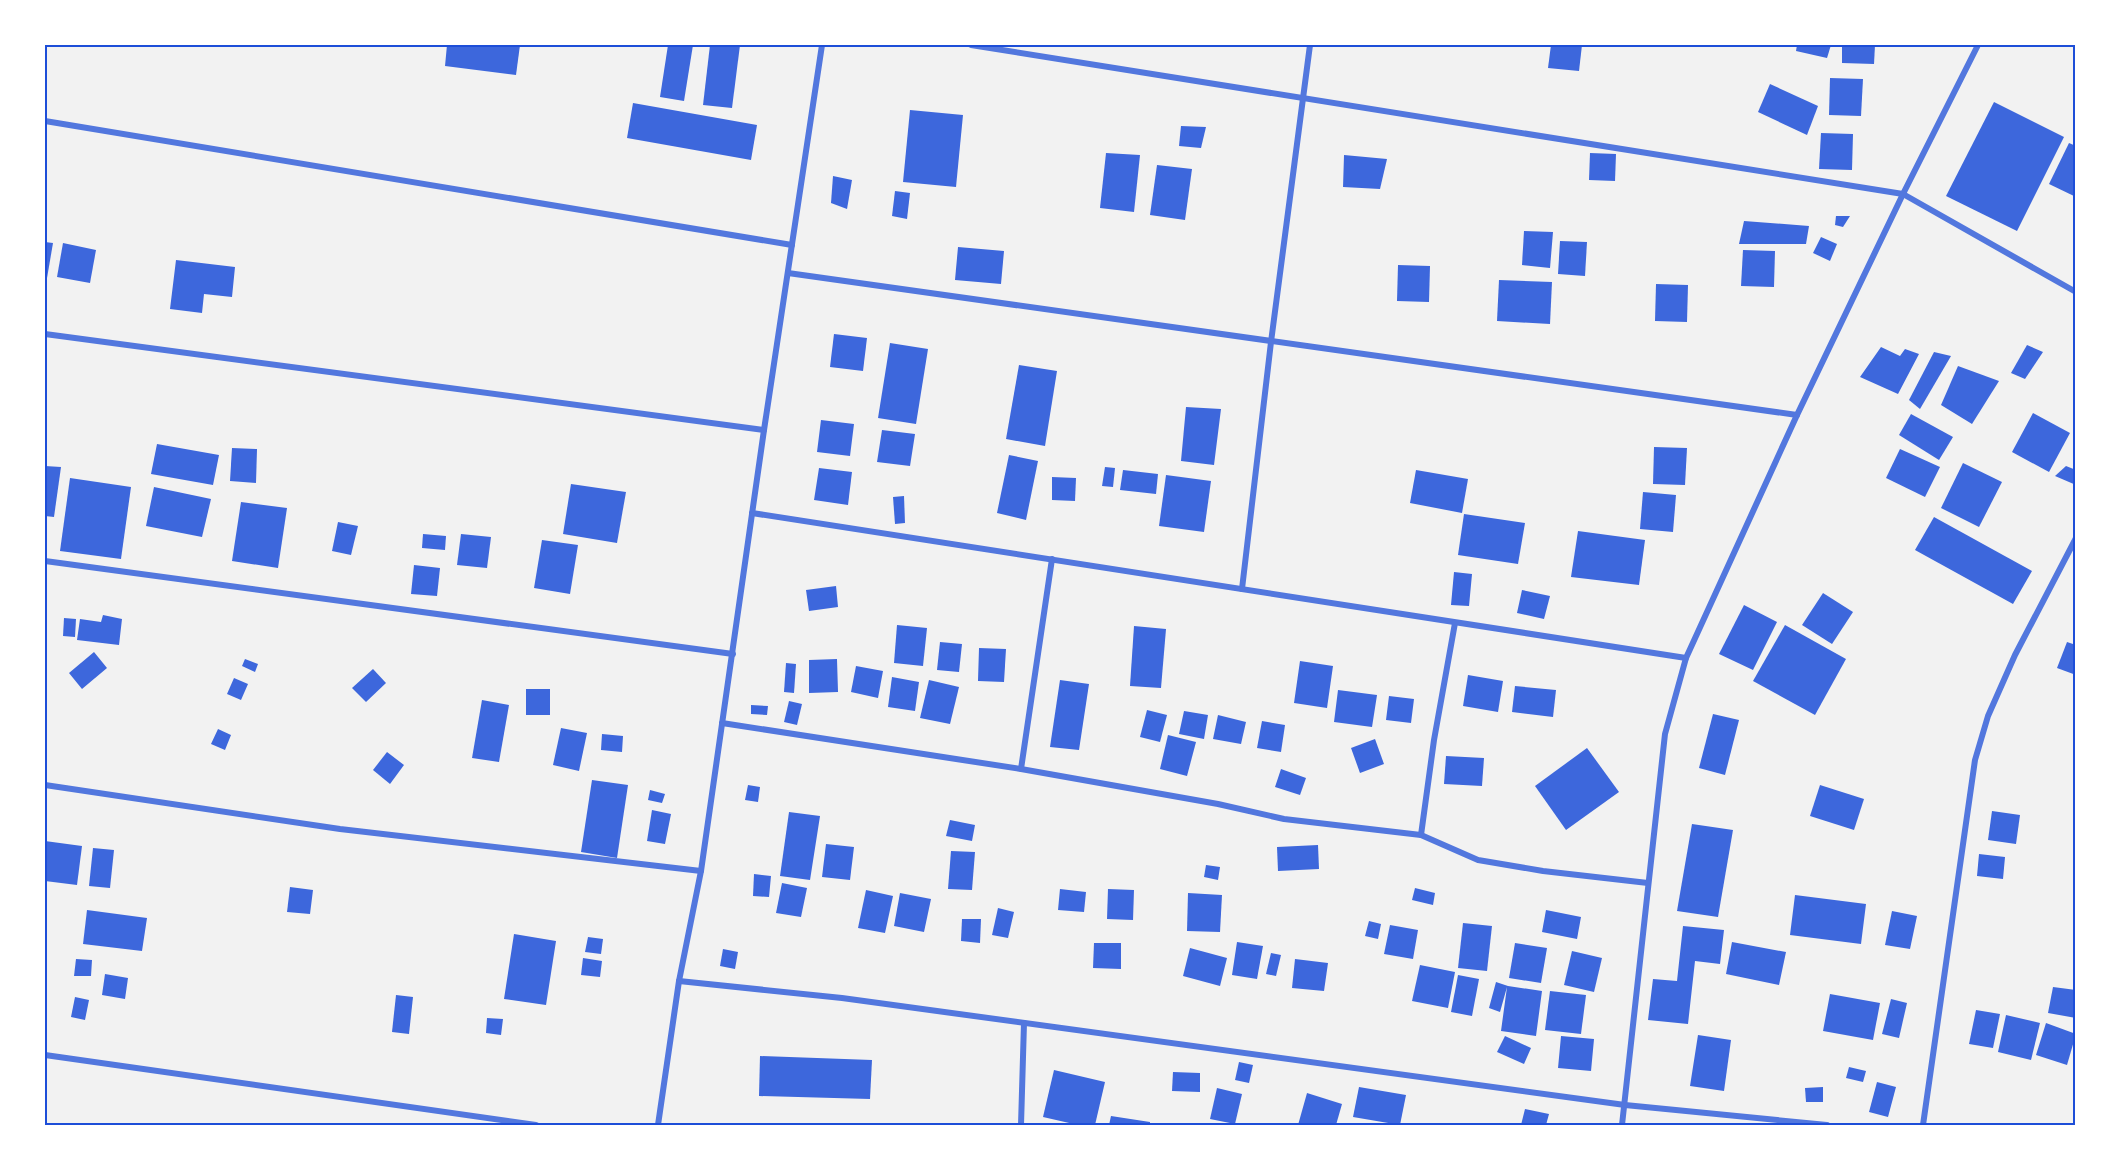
<svg xmlns="http://www.w3.org/2000/svg" width="2121" height="1170" font-family="'Golos Text',sans-serif">
<rect width="100%" height="100%" fill="#f2f2f2"/>
<!-- building -->
<g fill="#3d67dc">
<polygon points="447,45 520,45 516,75 445,66"/>
<polygon points="668,45 693,45 684,101 660,97"/>
<polygon points="710,45 740,45 732,108 703,105"/>
<polygon points="1551,45 1582,45 1579,71 1548,68"/>
<polygon points="1797,45 1831,45 1827,58 1796,51"/>
<polygon points="1842,45 1875,45 1874,64 1842,63"/>
<polygon points="1830,78 1863,79 1861,116 1829,115"/>
<polygon points="1770,84 1818,106 1807,135 1758,112"/>
<polygon points="1994,102 2064,137 2017,231 1946,196"/>
<polygon points="633,103 757,125 751,160 627,138"/>
<polygon points="910,110 963,115 956,187 903,182"/>
<polygon points="1181,126 1206,127 1201,148 1179,146"/>
<polygon points="1821,133 1853,134 1852,170 1819,169"/>
<polygon points="2069,143 2076,146 2076,197 2049,184"/>
<polygon points="1106,153 1140,155 1134,212 1100,208"/>
<polygon points="1590,153 1616,154 1615,181 1589,180"/>
<polygon points="1344,155 1387,159 1380,189 1343,187"/>
<polygon points="1157,165 1192,169 1185,220 1150,215"/>
<polygon points="833,176 852,180 847,209 831,203"/>
<polygon points="895,191 910,193 907,219 892,216"/>
<polygon points="1836,216 1850,216 1843,227 1835,225"/>
<polygon points="1744,221 1809,226 1806,244 1739,244"/>
<polygon points="1524,231 1553,232 1550,268 1522,265"/>
<polygon points="1821,237 1837,244 1830,261 1813,253"/>
<polygon points="1560,241 1587,242 1585,276 1558,274"/>
<polygon points="45,242 53,243 46,284 45,284"/>
<polygon points="63,243 96,250 90,283 57,277"/>
<polygon points="958,247 1004,251 1001,284 955,280"/>
<polygon points="1743,250 1775,251 1774,287 1741,286"/>
<polygon points="176,260 235,267 232,297 204,294 202,313 170,309"/>
<polygon points="1398,265 1430,266 1429,302 1397,301"/>
<polygon points="1499,280 1552,282 1550,324 1497,321"/>
<polygon points="1656,284 1688,285 1687,322 1655,321"/>
<polygon points="834,334 867,338 863,371 830,367"/>
<polygon points="890,343 928,349 916,424 878,418"/>
<polygon points="2027,345 2043,352 2025,379 2011,373"/>
<polygon points="1881,347 1900,356 1905,349 1919,354 1898,394 1860,377"/>
<polygon points="1934,352 1951,356 1920,409 1909,400"/>
<polygon points="1019,365 1057,371 1045,446 1006,439"/>
<polygon points="1958,366 1999,381 1972,424 1941,405"/>
<polygon points="1186,407 1221,409 1214,465 1181,461"/>
<polygon points="2033,413 2070,433 2049,472 2012,452"/>
<polygon points="1911,414 1953,437 1939,460 1899,435"/>
<polygon points="821,420 854,424 850,456 817,452"/>
<polygon points="882,430 915,434 910,466 877,462"/>
<polygon points="157,444 219,455 213,485 151,474"/>
<polygon points="1654,447 1687,448 1685,485 1653,484"/>
<polygon points="232,448 257,449 256,483 230,481"/>
<polygon points="1900,449 1940,467 1925,497 1886,478"/>
<polygon points="1009,455 1038,461 1026,520 997,513"/>
<polygon points="1963,463 2002,482 1979,527 1941,508"/>
<polygon points="45,466 61,467 54,517 45,516"/>
<polygon points="2066,466 2076,470 2076,485 2055,476"/>
<polygon points="1105,467 1115,468 1113,487 1102,486"/>
<polygon points="819,468 852,472 848,505 814,500"/>
<polygon points="1123,470 1158,474 1156,494 1120,490"/>
<polygon points="1416,470 1468,479 1462,513 1410,503"/>
<polygon points="1166,475 1211,481 1204,532 1159,526"/>
<polygon points="1052,477 1076,478 1075,501 1052,500"/>
<polygon points="70,478 131,487 121,559 60,551"/>
<polygon points="571,484 626,492 617,543 563,534"/>
<polygon points="154,487 211,499 202,537 146,526"/>
<polygon points="1643,492 1676,495 1673,532 1640,529"/>
<polygon points="904,496 905,523 895,524 893,497"/>
<polygon points="241,502 287,508 278,568 232,561"/>
<polygon points="1464,514 1525,523 1518,564 1458,555"/>
<polygon points="1934,517 2032,571 2013,604 1915,550"/>
<polygon points="338,522 358,526 351,555 332,551"/>
<polygon points="1578,531 1645,540 1639,585 1571,577"/>
<polygon points="423,534 446,536 445,550 422,548"/>
<polygon points="461,534 491,537 487,568 457,565"/>
<polygon points="542,540 578,545 570,594 534,588"/>
<polygon points="414,565 440,568 437,596 411,594"/>
<polygon points="1454,572 1472,574 1469,606 1451,605"/>
<polygon points="836,586 838,607 809,611 806,590"/>
<polygon points="1522,590 1550,596 1544,619 1517,613"/>
<polygon points="1823,593 1853,612 1832,644 1802,625"/>
<polygon points="1744,605 1777,622 1753,670 1719,654"/>
<polygon points="103,615 122,619 119,645 77,640 80,619 101,622"/>
<polygon points="64,618 76,619 75,637 63,636"/>
<polygon points="897,625 927,628 923,666 894,663"/>
<polygon points="1785,625 1846,659 1815,715 1753,681"/>
<polygon points="1134,626 1166,629 1161,688 1130,686"/>
<polygon points="940,642 962,644 959,672 937,670"/>
<polygon points="2067,642 2076,645 2076,675 2057,668"/>
<polygon points="979,648 1006,649 1004,682 978,681"/>
<polygon points="94,652 107,668 82,689 69,673"/>
<polygon points="245,659 258,664 255,672 242,666"/>
<polygon points="837,659 838,692 809,693 809,660"/>
<polygon points="1300,661 1333,666 1327,708 1294,703"/>
<polygon points="786,663 796,664 794,693 784,692"/>
<polygon points="856,666 883,671 878,698 851,692"/>
<polygon points="373,669 386,683 366,702 352,688"/>
<polygon points="1468,675 1503,681 1498,712 1463,706"/>
<polygon points="892,677 919,682 915,711 888,707"/>
<polygon points="234,678 248,684 241,700 227,694"/>
<polygon points="929,680 959,687 950,724 920,718"/>
<polygon points="1060,680 1089,684 1079,750 1050,747"/>
<polygon points="1515,686 1556,690 1553,717 1512,712"/>
<rect x="526" y="689" width="24" height="26"/>
<polygon points="1338,690 1377,695 1372,727 1334,722"/>
<polygon points="1389,696 1414,699 1411,723 1386,720"/>
<polygon points="482,700 509,705 499,762 472,758"/>
<polygon points="789,701 802,704 797,725 784,722"/>
<polygon points="751,705 768,706 767,715 751,714"/>
<polygon points="1147,710 1167,715 1160,742 1140,737"/>
<polygon points="1184,711 1208,715 1204,739 1179,734"/>
<polygon points="1713,714 1739,720 1725,775 1699,768"/>
<polygon points="1218,715 1246,722 1241,744 1213,739"/>
<polygon points="1262,721 1285,725 1281,752 1257,748"/>
<polygon points="561,728 587,733 579,771 553,765"/>
<polygon points="218,729 231,735 225,750 211,744"/>
<polygon points="602,734 623,736 622,752 601,750"/>
<polygon points="1168,735 1196,742 1187,776 1160,769"/>
<polygon points="1375,739 1384,764 1360,773 1351,748"/>
<polygon points="1587,748 1619,792 1566,830 1535,786"/>
<polygon points="387,752 404,765 390,784 373,770"/>
<polygon points="1446,756 1484,758 1482,786 1444,784"/>
<polygon points="1281,769 1306,778 1300,795 1275,787"/>
<polygon points="592,780 628,785 617,858 581,852"/>
<polygon points="748,785 760,787 758,802 745,800"/>
<polygon points="1820,785 1864,799 1854,830 1810,816"/>
<polygon points="650,790 665,794 662,803 648,800"/>
<polygon points="652,810 671,814 665,844 647,841"/>
<polygon points="1992,811 2020,815 2016,844 1988,840"/>
<polygon points="789,812 820,816 810,880 780,876"/>
<polygon points="950,820 975,825 972,841 946,836"/>
<polygon points="1692,824 1733,830 1718,917 1677,911"/>
<polygon points="45,841 82,846 77,885 45,881"/>
<polygon points="826,844 854,847 850,880 822,877"/>
<polygon points="1318,845 1319,869 1278,871 1277,847"/>
<polygon points="93,848 114,850 110,888 89,886"/>
<polygon points="951,851 975,852 972,890 948,889"/>
<polygon points="1979,854 2005,857 2003,879 1977,876"/>
<polygon points="1206,865 1220,867 1218,880 1204,877"/>
<polygon points="754,874 771,876 769,897 753,896"/>
<polygon points="782,883 807,888 801,917 776,913"/>
<polygon points="290,887 313,890 310,914 287,912"/>
<polygon points="1415,888 1435,893 1433,905 1412,900"/>
<polygon points="1060,889 1086,892 1084,912 1058,910"/>
<polygon points="1108,889 1134,890 1133,920 1107,919"/>
<polygon points="866,890 893,896 885,933 858,928"/>
<polygon points="900,893 931,899 924,932 894,926"/>
<polygon points="1188,893 1222,895 1220,932 1187,931"/>
<polygon points="1795,895 1866,904 1861,944 1790,935"/>
<polygon points="998,908 1014,912 1008,938 992,935"/>
<polygon points="87,910 147,918 142,951 83,944"/>
<polygon points="1546,910 1581,917 1577,939 1542,932"/>
<polygon points="1892,911 1917,916 1910,949 1885,945"/>
<polygon points="962,919 981,919 980,943 961,941"/>
<polygon points="1369,921 1381,924 1378,939 1365,936"/>
<polygon points="1463,923 1492,926 1487,971 1458,968"/>
<polygon points="1390,925 1418,930 1413,959 1384,954"/>
<polygon points="1683,926 1724,930 1720,964 1695,961 1688,1024 1648,1020 1653,979 1677,981"/>
<polygon points="514,934 556,941 546,1005 504,999"/>
<polygon points="588,937 603,939 601,954 585,952"/>
<polygon points="1237,942 1263,946 1257,979 1232,975"/>
<polygon points="1732,942 1786,952 1779,985 1726,974"/>
<polygon points="1094,943 1121,943 1121,969 1093,968"/>
<polygon points="1515,943 1547,948 1541,983 1509,978"/>
<polygon points="1190,948 1227,958 1220,986 1183,976"/>
<polygon points="723,949 738,952 735,969 720,966"/>
<polygon points="1572,951 1602,958 1594,992 1564,985"/>
<polygon points="1271,953 1281,955 1276,976 1266,974"/>
<polygon points="583,958 602,961 600,977 581,975"/>
<polygon points="76,959 92,960 91,976 74,976"/>
<polygon points="1295,959 1328,963 1324,991 1292,988"/>
<polygon points="1420,965 1455,972 1448,1008 1412,1001"/>
<polygon points="105,974 128,978 125,999 102,995"/>
<polygon points="1458,975 1479,979 1472,1016 1451,1012"/>
<polygon points="1496,982 1508,986 1542,991 1536,1036 1501,1031 1507,987 1500,1012 1489,1008"/>
<polygon points="2053,987 2076,990 2076,1018 2048,1013"/>
<polygon points="1550,991 1586,995 1581,1034 1545,1030"/>
<polygon points="1830,994 1880,1003 1873,1040 1823,1031"/>
<polygon points="396,995 413,997 409,1034 392,1032"/>
<polygon points="75,997 89,1000 85,1020 71,1017"/>
<polygon points="1891,999 1907,1003 1899,1038 1882,1034"/>
<polygon points="1976,1010 2000,1014 1993,1048 1969,1044"/>
<polygon points="2006,1015 2040,1023 2031,1060 1998,1052"/>
<polygon points="487,1018 503,1019 501,1035 486,1033"/>
<polygon points="2046,1023 2076,1034 2067,1065 2036,1055"/>
<polygon points="1698,1035 1731,1040 1724,1091 1690,1086"/>
<polygon points="1505,1036 1531,1048 1524,1064 1497,1052"/>
<polygon points="1561,1036 1594,1039 1591,1071 1558,1068"/>
<polygon points="760,1056 872,1060 870,1099 759,1096"/>
<polygon points="1239,1062 1253,1065 1249,1083 1235,1080"/>
<polygon points="1849,1067 1866,1071 1863,1082 1846,1078"/>
<polygon points="1054,1070 1105,1082 1095,1125 1078,1125 1043,1117"/>
<polygon points="1173,1072 1200,1073 1200,1092 1172,1091"/>
<polygon points="1877,1082 1896,1087 1888,1117 1869,1112"/>
<polygon points="1359,1087 1406,1095 1400,1125 1353,1117"/>
<polygon points="1823,1087 1823,1102 1806,1102 1805,1088"/>
<polygon points="1217,1088 1242,1094 1235,1124 1210,1119"/>
<polygon points="1307,1093 1342,1104 1336,1125 1298,1125"/>
<polygon points="1525,1109 1549,1114 1546,1125 1521,1125"/>
<polygon points="1111,1116 1150,1122 1150,1125 1109,1125"/>
</g>
<g fill="none" stroke-linecap="round" stroke-linejoin="round">
<!-- minor -->
<g stroke="#5277de" stroke-width="6">
<polyline points="971,45 1903,194 2076,292"/>
<polyline points="45,121 792,245"/>
<polyline points="788,273 1797,415"/>
<polyline points="45,334 764,430"/>
<polyline points="752,513 1686,658"/>
<polyline points="45,561 733,654"/>
<polyline points="1242,589 1271,342 1310,45"/>
<polyline points="722,723 1021,769 1218,804 1284,819 1421,835 1478,860 1543,871 1648,883"/>
<polyline points="1021,769 1052,559"/>
<polyline points="45,785 340,829 701,871"/>
<polyline points="1421,835 1434,740 1455,623"/>
<polyline points="679,981 842,998 1625,1105 1827,1125"/>
<polyline points="45,1055 536,1125"/>
<polyline points="658,1125 679,981 701,871 764,430 822,45"/>
<polyline points="1021,1125 1024,1023"/>
<polyline points="1622,1125 1665,734 1686,658 1797,415 1903,194 1978,45"/>
<polyline points="1923,1125 1975,760 1988,716 2015,655 2076,538"/>
</g>
</g>
<!-- border -->
<rect width="2121" height="1170" fill="none" stroke="#ffffff" stroke-width="93"/>
<rect x="46" y="46" width="2028" height="1078" fill="none" stroke="#1d4ed8" stroke-width="2"/>
</svg>
